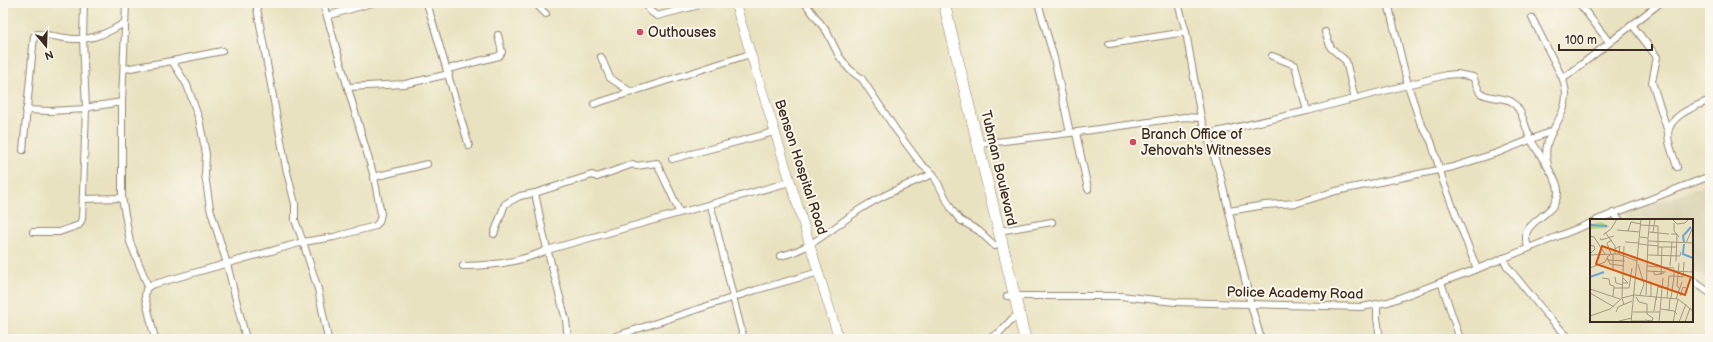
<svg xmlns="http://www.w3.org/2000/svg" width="1713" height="342" font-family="'Balsamiq Sans',sans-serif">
<rect width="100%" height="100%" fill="#fbf7ec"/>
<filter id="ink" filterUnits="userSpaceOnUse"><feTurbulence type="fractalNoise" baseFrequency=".025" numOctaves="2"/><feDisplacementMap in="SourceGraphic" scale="8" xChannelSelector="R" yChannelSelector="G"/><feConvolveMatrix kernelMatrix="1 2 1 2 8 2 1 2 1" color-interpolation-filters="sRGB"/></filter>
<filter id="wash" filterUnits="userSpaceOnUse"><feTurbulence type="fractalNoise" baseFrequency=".012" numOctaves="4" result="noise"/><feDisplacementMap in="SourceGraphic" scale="16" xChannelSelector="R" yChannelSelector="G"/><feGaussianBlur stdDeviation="0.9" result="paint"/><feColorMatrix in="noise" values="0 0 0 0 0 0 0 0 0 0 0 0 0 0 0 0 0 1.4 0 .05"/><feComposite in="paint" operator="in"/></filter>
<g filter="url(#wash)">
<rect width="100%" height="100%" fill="#e9e2c0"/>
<!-- built -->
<polygon fill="#d8d1b1" points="1710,184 1710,283 1692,269 1692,220 1629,220 1623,214"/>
</g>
<g filter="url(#ink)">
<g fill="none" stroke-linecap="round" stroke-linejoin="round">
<!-- street casing -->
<g stroke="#92866f" stroke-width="8">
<g id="street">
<polyline points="323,3 374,177 381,214 379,222 375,226 334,237 303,242 318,289 328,339"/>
<polyline points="427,3 469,146"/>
<polyline points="535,3 546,14"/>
<polyline points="646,3 650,11 657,16 707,3"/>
<polyline points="805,3 827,32 839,56 849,69 862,79 896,130 921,164 933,174 952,210 960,220 979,231 995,246"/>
<polyline points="1038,3 1054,58 1070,133"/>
<polyline points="1178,3 1186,32 1201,118 1220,174 1251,305 1261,339"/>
<polyline points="1388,3 1408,85 1420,122 1431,141 1444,184 1477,269"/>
<polyline points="1579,3 1609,42"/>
<polyline points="327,16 372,3"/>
<polyline points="1532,18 1563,79"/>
<polyline points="1633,26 1657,57 1652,82 1668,132"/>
<polyline points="1325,32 1331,48 1346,61 1355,99"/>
<polyline points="1109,44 1186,32"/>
<polyline points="1272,56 1295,65 1307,111"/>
<polyline points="601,57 610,78 631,92"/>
<polyline points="172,61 222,51"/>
<polyline points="124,69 172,61 187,85 199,119 206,154 205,175 210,208 227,264 246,339"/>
<polyline points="448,69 499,56 502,52 498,35"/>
<polyline points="348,87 405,84 449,74"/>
<polyline points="594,104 750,54"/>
<polyline points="26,110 50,111 86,109 83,39 84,3"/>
<polyline points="1076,133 1088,189"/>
<path d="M1208,134l99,-23 139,-36 11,-1 16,3 7,16c10,6 27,4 32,9 11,8 13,26 19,38 8,14 18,27 25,42 2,5 3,10 1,15 -5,22 -42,25 -28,51"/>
<polyline points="979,144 1070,133 1185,117 1201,118"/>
<path d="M23,150l11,-114 3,-2c12,1 25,4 37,5 17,1 36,-7 50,-16"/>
<polyline points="672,159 774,132"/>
<path d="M1548,165c-9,-30 18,-43 18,-70 0,-5 -2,-11 -3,-16l97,-76"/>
<path d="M1677,167c-3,-11 -9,-22 -9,-33 1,-19 28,-28 42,-34"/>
<polyline points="374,177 427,164"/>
<polyline points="535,193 544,237 566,320 568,339"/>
<polyline points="122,198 122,102 126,3"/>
<polyline points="83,199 122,198 130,242 148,286 151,285"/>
<path d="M710,204c13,45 21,90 34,135"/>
<polyline points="1229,211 1265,205 1298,203 1336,191 1453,167 1497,153 1552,131"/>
<polyline points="1613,213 1620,220"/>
<polyline points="1597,220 1710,176"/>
<polyline points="999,231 1052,222"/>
<polyline points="33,232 59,232 79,225 82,219 86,109 90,107 122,102"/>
<path d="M494,234l11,-30 15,-8 15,-3 57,-18 5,2 36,-13 3,2 21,-3c7,17 16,32 22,49"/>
<path d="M780,256c30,-6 54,-29 79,-46 23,-15 49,-26 74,-36"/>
<polyline points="1503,258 1507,266 1546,314 1570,339"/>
<path d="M463,266c29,0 58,-4 84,-16l243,-68"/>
<polyline points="1692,280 1710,293"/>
<polyline points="1441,282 1460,339"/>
<polyline points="1007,296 1121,296 1175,302 1362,307 1388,302 1477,269 1591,223"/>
<polyline points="1377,304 1377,318 1380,339"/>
<polyline points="155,339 145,297 146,289 151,285 303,242 295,220 295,204 286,168 256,3"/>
<polyline points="607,339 756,290 819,272"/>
<polyline points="987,339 999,333 1013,318"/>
</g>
</g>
<!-- secondary casing -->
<g stroke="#92866f" stroke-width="10">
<path id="secondary" d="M735,3c34,112 70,224 104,336"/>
</g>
<!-- highway casing -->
<g stroke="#92866f" stroke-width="12">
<polyline id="highway" points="944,3 1025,339"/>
</g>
<!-- street -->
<use href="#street" stroke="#fff" stroke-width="6"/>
<!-- secondary -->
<use href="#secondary" stroke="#fff" stroke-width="9"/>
<!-- highway -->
<use href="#highway" stroke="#fff" stroke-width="11"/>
</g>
</g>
<!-- markers -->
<g fill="#d1495b" stroke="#fbf7ec" stroke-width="1.5">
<circle cx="640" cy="32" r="4"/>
<circle cx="1133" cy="142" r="4"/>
</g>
<g text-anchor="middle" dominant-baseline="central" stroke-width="4" stroke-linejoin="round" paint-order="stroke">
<!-- poi labels -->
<g font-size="14" fill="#3b2a1e" stroke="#fbf7ec" text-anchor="start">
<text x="648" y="32">Outhouses</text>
<text x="1141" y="134">Branch Office of<tspan x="1141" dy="16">Jehovah's Witnesses</tspan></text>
</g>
<!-- street labels -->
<g font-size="14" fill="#3b2a1e" stroke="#fbf7ec">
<text transform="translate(801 167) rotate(72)">Benson Hospital Road</text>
<text transform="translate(999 168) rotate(77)">Tubman Boulevard</text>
<text transform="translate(1295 293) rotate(1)">Police Academy Road</text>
</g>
</g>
<!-- overview -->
<g transform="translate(1590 219)">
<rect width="103" height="103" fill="#e9e2c0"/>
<path d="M0,3l2,2 9,-2 8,4 -2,2 -17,1z" fill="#b5d67e"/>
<path fill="none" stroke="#68a5da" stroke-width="2" d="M0,6l17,1M94,23l-1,-6 8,-9M94,25l-1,10 10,4M0,58l14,-5"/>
<path fill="none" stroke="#a3987f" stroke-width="1" d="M82,0l5,5 8,-1 3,-3M84,4v8l5,6M51,6l17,1v14M27,11l23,2M38,12l3,-9 10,2M15,13l10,14v8M59,13l20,2M63,13l2,-13M81,15h6l-1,27M13,16l8,-6 6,-10M0,17l4,1 11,17M50,18l8,1v3l45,2M10,19l1,2 13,-4M58,19l2,-19M35,23l14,1M96,24l7,-16M49,25l19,2M0,26l4,1 1,3 -5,5M68,28h18M25,30l5,-3 -1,8M21,35l-4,-11 5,-3M0,36l28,-1 19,7M20,36l-3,2 3,7 14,2M58,36l32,1 1,-4M68,36v-15M17,41l18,1M89,44l-2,23 3,3M48,45l6,20 -4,11M57,47l27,2M80,47l2,-24M0,49l15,-6 2,-4M23,51v-16M57,52l19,1M63,52l2,4 9,-2M84,52l18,1 1,-5M71,56l1,-28M25,58l1,6 7,2M12,59l7,1 1,6 4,1 -1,10M57,63h4v14M33,64h5l-5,-5M24,69h15l3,-20M0,70l30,10M0,74l24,14M56,76l2,-54M90,77l3,-9 3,1M46,78l3,5 8,2v10l6,4 -1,3 -7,-1M77,79l2,-22h5v-7M81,79l3,-22 9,1 1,-15M86,80l6,-17M66,81l2,-13 10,1M34,86l-2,-7 2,-52M71,90l13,2 3,3M64,92l2,-13M79,92l1,-13M26,93l2,-5 14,-6M43,93h27M0,97l20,-7 12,-11 12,-3 44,4 15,12M29,102l13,-3M42,102h13M41,103l10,-103M69,103l4,-44M83,103l5,-23M89,103l7,-18M95,103l5,-14"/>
<path fill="#d7540e" fill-opacity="0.15" stroke="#d7540e" stroke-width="2" d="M12,27l89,31 -6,18 -89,-31z"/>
<rect width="103" height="103" fill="none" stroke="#3b2a1e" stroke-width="2"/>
</g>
<!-- margin -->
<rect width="1713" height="342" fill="none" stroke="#fbf7ec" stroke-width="16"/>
<!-- north arrow -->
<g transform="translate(46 46) rotate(161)" stroke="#fbf7ec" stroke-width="3" paint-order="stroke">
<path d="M0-3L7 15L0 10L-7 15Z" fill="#3b2a1e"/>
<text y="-6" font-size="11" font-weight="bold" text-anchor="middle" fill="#3b2a1e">N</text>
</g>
<!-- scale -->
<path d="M1559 44v6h93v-6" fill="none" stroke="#3b2a1e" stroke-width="2"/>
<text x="1565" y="44" font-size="12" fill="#3b2a1e" stroke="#fbf7ec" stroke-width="3" paint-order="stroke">100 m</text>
</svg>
